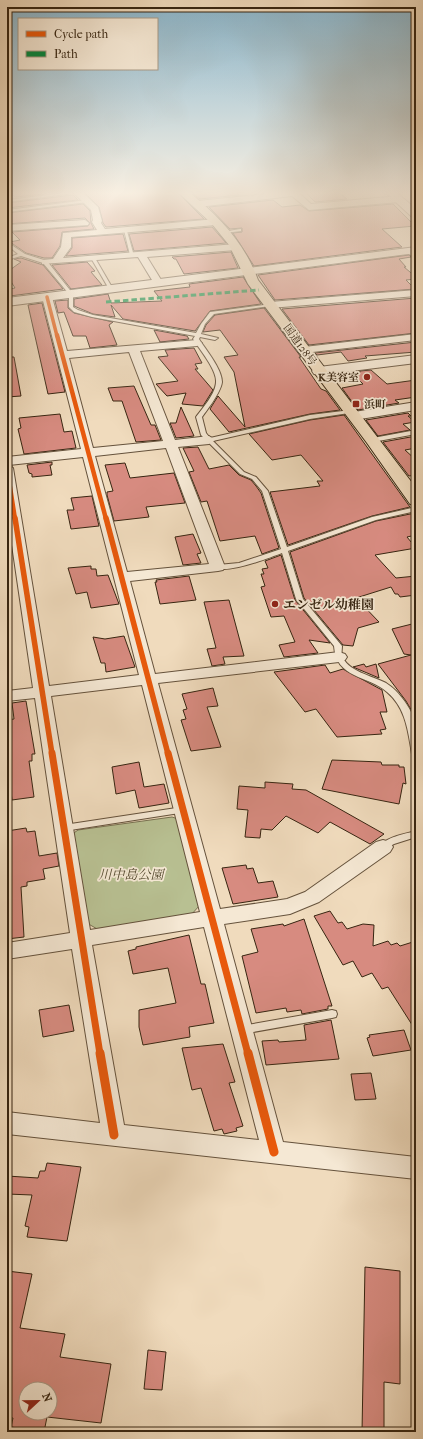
<svg xmlns="http://www.w3.org/2000/svg" width="423" height="1439" font-family="'IM FELL French Canon','Noto Serif JP',serif">
<rect width="100%" height="100%" fill="#f0dbbd"/>
<filter id="stains"><feTurbulence type="fractalNoise" baseFrequency=".005" numOctaves="4"/><feColorMatrix values="0 0 0 0 .2 0 0 0 0 .09 0 0 0 0 .02 0 0 0 .5 -.17"/></filter>
<radialGradient id="worn" r=".72"><stop offset=".6" stop-color="#630" stop-opacity="0"/><stop offset="1" stop-color="#630" stop-opacity=".3"/></radialGradient>
<!-- green -->
<polygon fill="#b8c092" stroke="#787252" points="172,817 178,819 200,905 190,916 99,930 85,922 71,835 78,830"/>
<!-- building -->
<g fill="#d78b80" stroke="#372511" fill-rule="evenodd">
<polygon points="11,193 53,193 15,197"/>
<polygon points="85,193 178,193 204,219 106,227 103,223 99,207"/>
<polygon points="192,193 237,193 239,195 200,199"/>
<polygon points="306,193 340,193 347,199 315,202"/>
<polygon points="73,195 78,200 7,208 7,203"/>
<polygon points="273,200 282,207 300,205 309,211 393,204 415,226 382,229 402,247 254,266 233,233 242,232 242,228 230,229 209,207"/>
<polygon points="83,204 90,211 91,223 94,229 62,232 60,246 52,258 44,258 26,253 10,242 20,240 12,232 88,226 90,223 85,218 7,224 7,213"/>
<polygon points="212,227 226,243 134,251 129,234"/>
<polygon points="123,234 128,251 66,256 72,248 72,238"/>
<polygon points="231,252 238,268 184,274 176,259 174,259 172,257"/>
<polygon points="409,255 411,257 399,259 406,267 404,267 416,277 416,279 406,280 415,289 275,300 258,275"/>
<polygon points="21,258 43,265 63,289 10,296 9,289 15,288 7,275 7,272 21,262 14,259"/>
<polygon points="87,262 95,271 91,272 102,285 71,289 52,265"/>
<polygon points="243,277 261,304 210,311 195,331 123,319 111,305 115,317 93,314 74,306 74,299 108,294 111,303 162,301 154,291 190,287 189,284"/>
<polygon points="416,298 416,333 309,345 282,309"/>
<polygon points="68,300 68,308 74,313 113,322 109,325 117,345 90,348 86,336 73,336 64,312 58,313 55,301"/>
<polygon points="42,303 65,392 48,394 28,305"/>
<polygon points="264,308 301,357 299,357 321,389 326,391 340,410 310,414 229,432 210,409 218,396 245,427 234,372 224,357 238,355 220,330 203,332 206,325 215,315"/>
<polygon points="154,330 187,336 189,339 160,342"/>
<polygon points="416,342 416,352 365,356 367,358 348,361 341,352 317,355 315,353"/>
<polygon points="194,348 202,363 195,364 198,369 195,369 213,390 203,406 182,404 186,393 167,396 156,384 178,381 158,357 168,356 165,350"/>
<polygon points="7,357 14,357 21,396 7,397"/>
<polygon points="371,370 387,384 416,380 416,397 395,400 399,403 358,410 342,388 363,384 355,376 359,375 360,371"/>
<polygon points="134,386 151,425 155,425 161,440 136,442 122,401 113,401 108,388"/>
<polygon points="181,407 194,436 176,438 170,423 176,423"/>
<polygon points="408,413 411,416 408,416 415,422 403,424 410,430 378,436 366,420"/>
<polygon points="60,414 64,432 72,431 76,448 24,454 18,429 21,428 19,418"/>
<polygon points="344,415 410,507 372,516 288,545 270,492 320,486 317,481 323,481 301,455 272,460 249,434 310,420"/>
<polygon points="416,436 416,448 405,450 416,460 416,475 409,476 383,442"/>
<polygon points="198,447 209,469 229,465 239,475 251,480 256,486 261,493 279,548 262,554 255,536 220,541 207,501 201,502 189,472 194,471 183,448"/>
<polygon points="52,462 52,465 50,465 52,475 32,477 32,474 29,473 27,465"/>
<polygon points="125,463 130,478 174,473 185,503 146,507 149,517 114,521 107,495 107,492 113,491 105,465"/>
<polygon points="92,496 99,526 71,529 67,510 74,510 71,498"/>
<polygon points="415,513 416,535 407,537 416,548 375,555 396,578 416,576 416,595 400,597 398,594 395,594 391,587 356,598 379,622 358,628 353,646 343,645 304,598 290,552 376,521"/>
<polygon points="193,534 201,553 197,554 201,563 183,565 175,537"/>
<polygon points="281,555 295,600 330,643 309,640 318,653 284,657 279,645 295,642 284,616 271,617 261,587 265,586 261,574 264,574 262,569 268,568 265,561"/>
<polygon points="91,566 91,569 96,569 97,576 108,575 119,604 91,608 87,592 76,594 68,568"/>
<polygon points="189,576 196,600 160,604 155,582 157,582 156,580"/>
<polygon points="229,600 244,656 223,657 225,664 212,666 207,649 216,648 204,602"/>
<polygon points="416,623 416,718 406,701 378,664 411,655 404,654 392,629"/>
<polygon points="124,636 135,667 106,672 105,663 101,663 93,637 105,639"/>
<polygon points="364,664 366,667 376,664 379,678 353,667"/>
<polygon points="325,665 330,673 343,669 382,690 387,712 380,712 386,729 380,730 382,734 337,737 316,709 305,712 274,672"/>
<polygon points="213,688 218,706 207,707 221,747 191,751 181,720 186,719 183,710 187,709 182,694"/>
<polygon points="26,701 35,754 32,754 32,761 29,761 34,797 12,800 9,776 7,776 7,720 14,719 12,703"/>
<polygon points="332,760 381,762 382,765 399,765 399,767 404,767 406,784 403,783 399,804 322,789"/>
<polygon points="139,762 144,787 164,784 169,803 139,808 135,790 116,794 112,767"/>
<polygon points="265,782 293,784 292,789 306,790 384,834 370,844 330,822 318,833 286,816 272,830 261,829 260,838 245,837 248,810 237,809 239,786 265,788"/>
<polygon points="26,828 27,832 35,831 39,856 57,853 59,866 43,869 45,879 27,882 27,886 21,887 24,937 7,939 7,831"/>
<polygon points="246,865 247,869 253,868 258,883 273,881 278,897 233,904 222,868"/>
<polygon points="330,911 338,923 342,922 347,929 363,924 374,925 373,946 388,941 391,945 397,943 400,946 416,941 416,1031 388,987 382,989 372,973 362,977 353,961 343,965 314,916"/>
<polygon points="304,919 332,1006 328,1006 328,1009 302,1014 301,1010 287,1012 286,1008 256,1013 242,956 258,952 251,929 283,924 284,926"/>
<polygon points="189,935 201,984 205,984 214,1023 189,1027 190,1037 143,1045 139,1027 139,1010 176,1003 168,968 133,974 128,951 136,949 136,947"/>
<polygon points="69,1005 74,1031 43,1037 39,1010"/>
<polygon points="331,1020 339,1059 266,1065 262,1041 278,1040 279,1042 306,1040 304,1025"/>
<polygon points="404,1030 411,1050 373,1056 367,1038 370,1037 369,1035"/>
<polygon points="223,1044 235,1082 229,1083 243,1126 236,1128 237,1131 224,1134 222,1129 214,1131 201,1088 192,1090 182,1048"/>
<polygon points="371,1073 376,1099 355,1100 351,1074"/>
<polygon points="47,1163 81,1167 67,1241 27,1237 29,1227 25,1226 32,1195 7,1194 7,1176 38,1178 40,1171 45,1171"/>
<polygon points="365,1267 400,1271 400,1384 384,1382 384,1432 362,1432"/>
<path d="M7,1271l25,3 -12,54 45,6 -5,23 51,7 -10,59 -54,-6 -3,15 -33,-5 2,-9h-6zM26,1389h24v24h-24z"/>
<polygon points="148,1350 166,1352 162,1390 144,1389"/>
</g>
<g fill="none" stroke-linecap="round" stroke-linejoin="round">
<!-- service casing -->
<g stroke="#65523c" stroke-width="2">
<g id="service">
<polygon points="64,193 74,193 7,202 7,200"/>
<polygon points="87,200 88,202 7,212 7,210"/>
<polygon points="240,229 241,229 241,231 225,233 223,232"/>
<polygon points="124,230 127,231 134,256 130,255"/>
<path d="M7,242l18,12 22,7 26,33v13l5,3 15,5 103,18 5,-9 9,-12 62,-8v2h-2l-56,8 -9,10 -4,10 17,4 -3,2 -15,-3 -1,2c7,11 23,30 23,43 -1,10 -14,27 -20,35l4,16 4,5 100,-23 41,-5 1,1 -3,2 -39,6 -97,22 31,31 12,5 12,14 19,56 85,-30 44,-10v4l-40,9 -88,31 15,48 39,47c0,3 -1,7 0,9 4,16 31,21 44,28 13,8 27,27 30,43 2,9 0,21 0,31l-4,-3c-4,-23 -6,-46 -25,-62 -19,-17 -51,-13 -53,-46l-38,-47 -14,-46c-13,5 -57,22 -67,14l3,-2 21,-2 42,-14 -19,-58 -10,-12 -12,-5 -39,-39 -5,-18c6,-8 20,-24 20,-35 1,-12 -16,-32 -23,-43l2,-3 -103,-19 -18,-5 -5,-5v-13l-26,-31 -22,-7 -14,4v-2l11,-4 -11,-9z"/>
<polygon points="91,257 95,258 113,289 113,290 109,289 91,258"/>
<polygon points="416,430 416,434 373,442 370,440 373,438"/>
<polygon points="183,807 186,808 187,810 186,812 64,831 61,830 60,828 61,826 64,825"/>
<path d="M416,831v6l-22,7 -11,6 -3,-1 -1,-2c7,-10 25,-13 37,-16z"/>
<polygon points="332,1010 336,1011 337,1014 336,1017 332,1018 242,1034 238,1033 237,1030 238,1027 242,1026"/>
</g>
</g>
<!-- minor casing -->
<g stroke="#65523c" stroke-width="2">
<g id="minor">
<polygon points="74,193 83,193 98,207 102,221 101,223 105,229 216,219 220,222 216,225 71,237 71,247 63,258 236,244 241,247 236,250 147,257 163,283 158,286 155,285 138,257 42,264 42,260 53,259 61,247 63,233 97,230 92,222 93,220 91,210"/>
<polygon points="274,193 299,193 311,204 399,196 403,199 399,202 309,210 292,196 198,207 194,204 198,201"/>
<polygon points="85,220 89,223 88,225 7,231 7,225"/>
<polygon points="410,248 416,251 416,259 405,251"/>
<polygon points="416,290 416,296 270,308 265,305 270,302"/>
<path d="M47,294l5,3 15,54 130,-11 5,3 -5,3 -57,5 35,89 34,-4 6,4 -6,4 -31,3 47,120 -2,3 -5,1 -88,10 25,93 184,-22 6,2 2,3 -2,3 -6,2 -181,21 62,226 67,-10 18,-7 71,-50 7,-2 7,2 3,5 -3,5 -71,50 -29,12 -66,10 59,218 133,15v22l-409,-45v-22l93,11 -28,-174 -65,10v-16l63,-10 -35,-235 -28,3v-10l26,-3 -26,-177v-54l74,-8 -39,-152zM129,352l34,89 -70,7 -24,-90zM166,448l43,116 -82,8 -32,-116zM83,457l56,218 -90,11 -36,-218 -4,-3zM142,685l58,227 -110,18 -39,-234zM204,927l55,213 -135,-15 -32,-180z"/>
<polygon points="416,334 416,340 304,353 299,350 304,347"/>
<polygon points="416,402 416,410 354,420 348,416 354,412"/>
</g>
</g>
<!-- tertiary casing -->
<g stroke="#65523c" stroke-width="2">
<g id="tertiary">
<polygon points="386,193 397,193 416,209 416,218 412,217"/>
<polygon points="416,247 416,253 7,306 7,298"/>
<polygon points="416,355 416,363 319,375 314,374 312,371 314,368 319,367"/>
</g>
</g>
<!-- trunk casing -->
<g stroke="#372511" stroke-width="2">
<path id="trunk" d="M179,193h11c30,24 55,51 68,87l158,208v17l-6,-1 -43,-61 -119,-159 -19,-39 -17,-21z"/>
</g>
<!-- service -->
<use href="#service" fill="#f5e8d4" fill-rule="evenodd"/>
<!-- minor -->
<use href="#minor" fill="#f5e8d4" fill-rule="evenodd"/>
<!-- tertiary -->
<use href="#tertiary" fill="#f5e8d4" fill-rule="evenodd"/>
<!-- trunk -->
<use href="#trunk" fill="#f0dbbd" fill-rule="evenodd"/>
<!-- quiet -->
<polyline stroke="#00873e" stroke-width="3" stroke-dasharray="5.5 3" stroke-linecap="butt" points="106,302 259,290"/>
<!-- cycleway-far4 casing -->
<g stroke="#f5e8d4" stroke-width="5">
<polyline id="cycleway-far4" points="47,297 57,336"/>
</g>
<!-- cycleway-far3 casing -->
<g stroke="#f5e8d4" stroke-width="6">
<g id="cycleway-far3">
<polyline points="57,335 106,519"/>
<polyline points="7,468 15,519"/>
</g>
</g>
<!-- cycleway-far2 casing -->
<g stroke="#f5e8d4" stroke-width="8">
<g id="cycleway-far2">
<polyline points="15,518 52,754"/>
<polyline points="106,518 168,754"/>
</g>
</g>
<!-- cycleway-far1 casing -->
<g stroke="#f5e8d4" stroke-width="10">
<g id="cycleway-far1">
<polyline points="52,753 100,1054"/>
<polyline points="168,753 248,1054"/>
</g>
</g>
<!-- cycleway casing -->
<g stroke="#f5e8d4" stroke-width="12">
<g id="cycleway">
<polyline points="100,1053 114,1135"/>
<polyline points="248,1053 274,1152"/>
</g>
</g>
<!-- cycleway-far4 -->
<use href="#cycleway-far4" stroke="#e8590c" stroke-width="3.5"/>
<!-- cycleway-far3 -->
<use href="#cycleway-far3" stroke="#e8590c" stroke-width="4.5"/>
<!-- cycleway-far2 -->
<use href="#cycleway-far2" stroke="#e8590c" stroke-width="5.5"/>
<!-- cycleway-far1 -->
<use href="#cycleway-far1" stroke="#e8590c" stroke-width="7"/>
<!-- cycleway -->
<use href="#cycleway" stroke="#e8590c" stroke-width="9"/>
</g>
<!-- sky -->
<linearGradient id="sky" x2="0" y2="1"><stop stop-color="#89b7cf"/><stop offset="0.49" stop-color="#f8efe1"/><stop offset="1" stop-color="#f8efe1" stop-opacity="0"/></linearGradient>
<rect width="423" height="394" fill="url(#sky)"/>
<!-- markers -->
<g fill="#8f2418" stroke="#f5e8d4" stroke-width="1.5">
<circle cx="367" cy="377" r="4"/>
<rect x="352" y="400" width="8" height="8" rx="2"/>
<circle cx="275" cy="604" r="4"/>
</g>
<g text-anchor="middle" dominant-baseline="central" stroke-width="3.5" stroke-linejoin="round" paint-order="stroke">
<!-- far-street labels -->
<g font-size="11" fill="#372511" stroke="#f5e8d4">
<text transform="translate(300 345) rotate(54)">国道128号</text>
</g>
<!-- far-poi labels -->
<g font-size="11" font-weight="bold" fill="#372511" stroke="#f5e8d4" text-anchor="end">
<text x="359" y="377">K美容室</text>
<text x="364" y="404" text-anchor="start">浜町</text>
</g>
<!-- poi labels -->
<g font-size="13" font-weight="bold" fill="#372511" stroke="#f5e8d4" text-anchor="start">
<text x="283" y="604">エンゼル幼稚園</text>
</g>
<!-- park labels -->
<g font-size="13" font-style="italic" fill="#574c31" stroke="#f5e8d4">
<text x="131" y="874">川中島公園</text>
</g>
</g>
<!-- margin -->
<rect width="423" height="1439" fill="none" stroke="#f0dbbd" stroke-width="24"/>
<rect x="8" y="8" width="407" height="1423" fill="none" stroke="#372511" stroke-width="2"/>
<rect x="12" y="12" width="399" height="1415" fill="none" stroke="#372511"/>
<!-- legend -->
<rect x="18" y="18" width="140" height="52" fill="#f5e8d4" stroke="#a99a86"/>
<rect x="26" y="31" width="20" height="6" fill="#e8590c" stroke="#a99a86"/>
<text x="54" y="38" font-size="12" fill="#372511">Cycle path</text>
<rect x="26" y="51" width="20" height="6" fill="#00873e" stroke="#a99a86"/>
<text x="54" y="58" font-size="12" fill="#372511">Path</text>
<!-- north arrow -->
<g transform="translate(38 1401) rotate(68)"><circle r="19" fill="#f5e8d4" stroke="#a99a86"/>
<path d="M0-3L7 15L0 10L-7 15Z" fill="#8f2418"/>
<text y="-6" font-size="11" font-weight="bold" text-anchor="middle" fill="#372511">N</text>
</g>
<rect width="100%" height="100%" filter="url(#stains)"/>
<rect width="100%" height="100%" fill="url(#worn)"/>
</svg>
